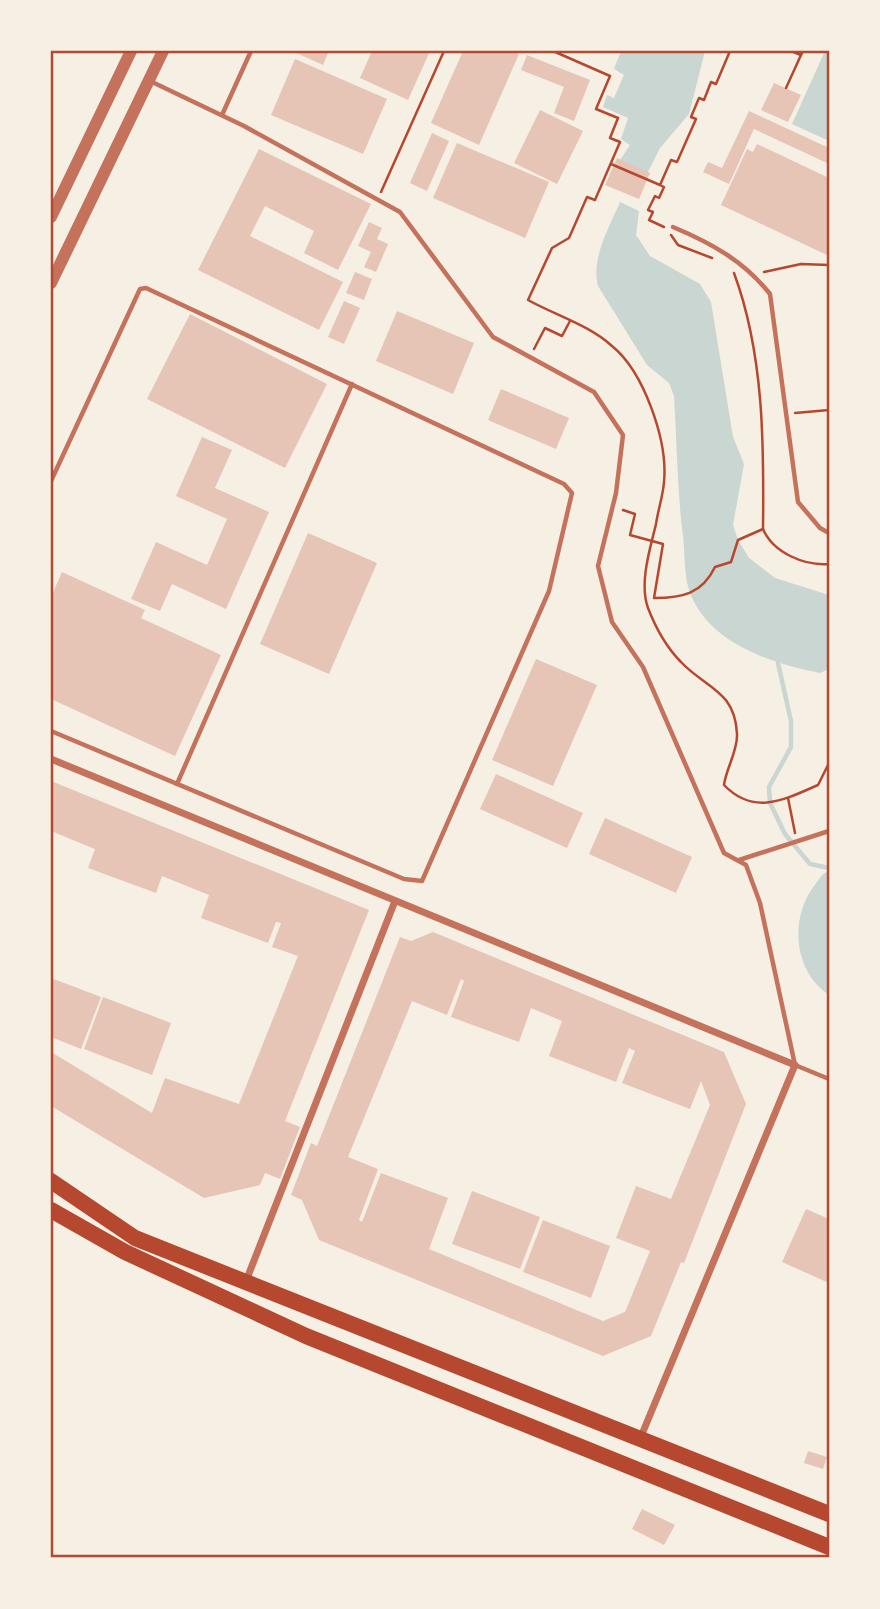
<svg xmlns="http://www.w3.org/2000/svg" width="880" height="1609" font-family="Merriweather,serif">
<rect width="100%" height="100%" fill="#f6efe4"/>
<!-- water -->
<g fill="#c9d6d2">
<polygon points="621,51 705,51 689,114 660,148 642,184 620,160 630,145 621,139 628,118 603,107 607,95 614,98 624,75 614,69"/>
<polygon points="825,51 829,51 829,141 792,124"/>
<path d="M620,202l19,9 -3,24 14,21 50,28 11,18 22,135 11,27 -11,61 5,15 11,18 26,20 54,17v74l-9,4c-49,-10 -113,-30 -131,-83 -5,-17 -4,-36 -6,-54 -6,-46 -6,-93 -9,-140l-5,-13 -22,-18 -49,-79c-7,-28 11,-58 22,-84z"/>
<path d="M829,871v124c-35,-23 -40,-76 -15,-109 5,-6 8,-13 15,-15z"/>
</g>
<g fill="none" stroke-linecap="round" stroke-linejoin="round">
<!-- stream -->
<polyline stroke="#c9d6d2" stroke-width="4.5" points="778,663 791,721 791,747 769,787 770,803 785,834 810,864 829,868"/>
</g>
<!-- building -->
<g fill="#e6c5b7" fill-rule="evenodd">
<polygon points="292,51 329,51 323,65"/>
<polygon points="372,51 430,51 408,100 360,78"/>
<polygon points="463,51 511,51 519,54 479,145 431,123"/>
<polygon points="527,55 590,80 574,121 554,113 564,87 521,70"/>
<polygon points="295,59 387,99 363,154 271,115"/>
<polygon points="774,83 801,95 788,122 761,110"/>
<polygon points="540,110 583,131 557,184 514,163"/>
<polygon points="749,111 829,148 829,164 754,129 729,184 703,172 708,162 722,168"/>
<polygon points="432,133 449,141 427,191 410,183"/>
<polygon points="457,143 549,182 525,238 433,198"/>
<polygon points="757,144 829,178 829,256 721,205 747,149 753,152"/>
<polygon points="259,149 371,204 338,270 304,253 314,231 265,206 250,236 343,282 319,330 198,270"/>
<polygon points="617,158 650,173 639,199 605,185"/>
<polygon points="369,222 382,228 377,239 388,244 376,272 364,267 371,252 358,246"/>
<polygon points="355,272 372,279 364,300 346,293"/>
<polygon points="344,301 360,308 344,344 328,337"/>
<polygon points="397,311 474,343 453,394 376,361"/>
<polygon points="190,314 327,384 285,468 147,399"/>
<polygon points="501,389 569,418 556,449 488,420"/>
<polygon points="202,437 232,450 215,488 269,512 226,609 172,584 160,611 131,599 156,542 207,565 227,519 176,496"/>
<polygon points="308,533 377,563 329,674 260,644"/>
<polygon points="62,572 145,610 141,618 221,655 175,756 51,699 51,597"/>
<polygon points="536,659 597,685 553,786 492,760"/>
<polygon points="496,774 583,813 567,848 480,809"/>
<polygon points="51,781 369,910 285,1121 300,1127 280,1179 265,1173 260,1185 204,1198 51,1106 51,1052 152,1113 165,1078 239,1104 298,956 272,947 281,923 276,922 268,943 201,918 209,895 162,876 156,893 88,868 95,849 51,831"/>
<polygon points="605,818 692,857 676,893 589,854"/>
<path d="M433,932l291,120 22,52 -62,159 -3,-1 -30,74 -48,20 -284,-116 -17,-40 -11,-5 20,-52 6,3 83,-209 11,4zM461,979l3,2 -13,36 68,25 12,-34 31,13 -13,35 67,26 13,-34 6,3 -13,32 68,26 11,-28 9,24 -39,94 -35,-13 -20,52 34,13 -25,61 -22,9 -174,-72 19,-51 -67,-25 -19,49 -3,-2 19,-51 -30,-12 64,-156 35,14z"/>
<polygon points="51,978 101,997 81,1049 51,1037"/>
<polygon points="103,997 171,1023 152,1075 84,1049"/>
<polygon points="472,1191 540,1217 520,1269 452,1244"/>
<polygon points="806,1209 829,1219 829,1283 782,1262"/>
<polygon points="543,1220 610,1246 591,1298 523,1272"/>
<polygon points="808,1451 827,1457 823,1469 804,1463"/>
<polygon points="642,1509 675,1525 664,1545 632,1529"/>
</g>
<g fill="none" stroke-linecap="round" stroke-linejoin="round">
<!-- path -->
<g stroke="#b5482f" stroke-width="2.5">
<path d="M553,51l57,25 -14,33 22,9 -8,20 10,4 -25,58 -8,-3 -18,41 -17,10 -24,52c27,15 61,25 84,46 32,26 56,95 52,136 -1,14 -6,28 -8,42 -6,25 -17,59 -8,84 7,18 19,40 33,54 24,26 54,28 56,72 1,16 -11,35 -13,51 30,31 60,15 94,0l11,-22"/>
<polyline points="791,51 801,55 803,51"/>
<polyline points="786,88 801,55"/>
<polyline points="611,164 660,185"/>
<polyline points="381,192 444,51"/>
<polyline points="664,227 649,220 653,212 648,210 655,196 659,198 664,187 660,185 671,160 677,162 696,119 691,117 699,98 704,100 711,82 716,84 730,51"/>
<polyline points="671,235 678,245 712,258"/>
<polyline points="764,272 801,264 829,265"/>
<path d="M734,273c30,81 30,172 29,256 10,24 42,37 66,35"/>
<polyline points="534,349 545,328 562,336 570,321"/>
<polyline points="795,413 829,410"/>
<path d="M623,510l12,4 -5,21 33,9 -9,54c28,0 48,-4 61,-31l16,-5 7,-22 25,-11"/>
<polyline points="788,798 795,833"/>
</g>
<!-- service -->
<g stroke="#c5725c" stroke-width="4.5">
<polyline points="150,81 244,126 400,212 493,337 594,392 623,435 616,493 598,566 612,622 643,667 724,853 746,865 760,903 795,1065 829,1079"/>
<polyline points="222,115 251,51"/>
<path d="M673,227c38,16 71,34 97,67l28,208 22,26 9,5"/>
<polyline points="51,481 140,289 146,288 564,484 572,493 549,591 422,881 404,879 51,731"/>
<polyline points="177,784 352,384"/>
<polyline points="739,860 829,831"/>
</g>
<!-- minor -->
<g stroke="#c5725c" stroke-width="7">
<polyline points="51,759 795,1065 640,1439"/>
<polyline points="246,1281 395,901"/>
</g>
<!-- tertiary -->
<g stroke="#c5725c" stroke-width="12">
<polyline points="51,217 131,51"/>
<polyline points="51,283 163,51"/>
</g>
<!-- trunk -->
<g stroke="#b5482f" stroke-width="16">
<polyline points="51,1181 135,1238 829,1514"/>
<polyline points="51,1210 125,1252 306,1336 829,1547"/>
</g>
</g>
<!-- border -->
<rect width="880" height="1609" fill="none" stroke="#f6efe4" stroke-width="105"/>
<rect x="52" y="52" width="776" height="1504" fill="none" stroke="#b5482f" stroke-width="2.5"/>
</svg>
